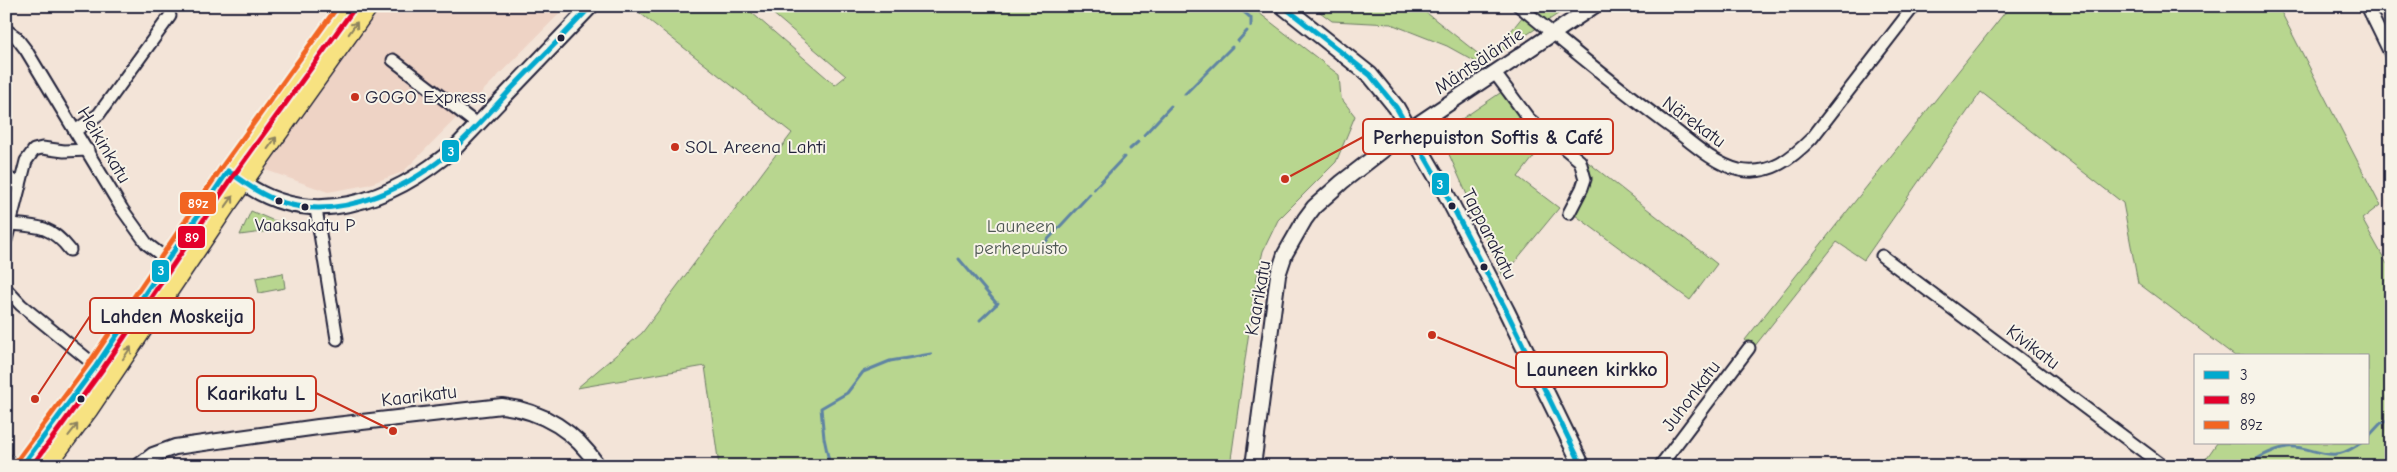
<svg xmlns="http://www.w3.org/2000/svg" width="2397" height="472" font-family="'Comic Neue',sans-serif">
<rect width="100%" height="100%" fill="#f3e4d8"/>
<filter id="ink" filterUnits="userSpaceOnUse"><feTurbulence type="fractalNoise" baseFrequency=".02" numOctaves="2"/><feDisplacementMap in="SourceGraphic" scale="10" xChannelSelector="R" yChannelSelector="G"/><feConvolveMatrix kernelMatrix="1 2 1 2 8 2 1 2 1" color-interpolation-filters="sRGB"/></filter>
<g filter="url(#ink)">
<!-- built -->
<polygon fill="#eed3c5" points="376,6 567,6 403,172 367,185 328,192 263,169"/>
<!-- green -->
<g fill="#b8d68f" stroke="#6d7c65">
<polygon points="631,6 744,6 835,85 846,76 764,6 1250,6 1339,75 1341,98 1355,116 1336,162 1278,220 1263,251 1256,282 1230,466 719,466 705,366 577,388 642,333 792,133"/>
<polygon points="1312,6 1418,6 1486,60 1476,62 1447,46 1391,24 1332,21"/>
<polygon points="1531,6 1570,6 1487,61"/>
<polygon points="2010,6 2278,6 2380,205 2362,219 2387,264 2391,263 2391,466 2201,466 2217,443 2368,443 2368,356 2235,356 2138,283 2123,203 1981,92 1864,260 1837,242 1754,347 1745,340"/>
<polygon points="1503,91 1547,140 1518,177 1559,208 1503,276 1444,143 1445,133 1450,127"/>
<polygon points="1584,159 1717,264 1690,300 1575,215 1592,177"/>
<polygon points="251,211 272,220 300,227 240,235"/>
<polygon points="283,273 285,288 259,293 256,278"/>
</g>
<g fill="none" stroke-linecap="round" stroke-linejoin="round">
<!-- stream -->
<g stroke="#5f84a3" stroke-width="3">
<polyline points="1237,6 1251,18 1251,26"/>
<polyline points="1238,41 1247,31"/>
<polyline points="1185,94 1232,47"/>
<polyline points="1144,135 1171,106"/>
<polyline points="1130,149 1138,142"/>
<polyline points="1094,189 1124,157"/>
<polyline points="1040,248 1090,194"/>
<polyline points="959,259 997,304"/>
<polyline points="980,320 998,303"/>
<polyline points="2368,437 2381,423 2391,420"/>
<polyline points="830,466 824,438 821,408 847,393 863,372 890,361 931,354"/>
<path d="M2245,466c13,-8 26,-16 42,-19 17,-2 33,9 49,7 9,0 18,-7 25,-11"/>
</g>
<!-- minor casing -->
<g stroke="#22223b" stroke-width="15">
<g id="minor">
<path d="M1519,6c52,42 102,85 156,124 19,15 40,34 64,40 32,6 53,-12 73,-32l102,-132"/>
<polyline points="2367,6 2391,55"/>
<polyline points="6,30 16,37 26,50 122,209 147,244 182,271"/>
<polyline points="393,60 478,125"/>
<polyline points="1494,72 1529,119 1580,161 1585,179 1582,188 1569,213"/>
<polyline points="75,131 99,114 170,16"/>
<polyline points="6,176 20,186"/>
<polyline points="316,209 337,339"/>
<path d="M10,224c29,2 41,2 60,26"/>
<polyline points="6,240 26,161 34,150 42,148 64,151 88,150"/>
<polyline points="1882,256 2163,466"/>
<polyline points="6,289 21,305 96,366"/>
<polyline points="6,459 14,466"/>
<polyline points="1660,466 1749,348"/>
</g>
</g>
<!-- tertiary casing -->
<g stroke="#22223b" stroke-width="18">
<g id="tertiary">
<path d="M236,177c72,58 158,24 221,-31l134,-140"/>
<path d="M139,466l14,-11 22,-8 143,-20 184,-21c41,5 74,26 96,60"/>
<polyline points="1253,466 1278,275 1285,254 1305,219 1314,207 1342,182 1409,130 1594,6"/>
</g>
</g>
<!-- secondary casing -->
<g stroke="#22223b" stroke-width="19">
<polyline id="secondary" points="1283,6 1370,75 1396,107 1444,190 1506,310 1582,466"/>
</g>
<!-- primary casing -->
<g stroke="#22223b" stroke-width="21">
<g id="primary">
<polyline points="22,466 96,366 228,171 347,6"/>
<polyline points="46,466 89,409 226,206 369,6"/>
</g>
</g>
<!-- minor -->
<use href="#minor" stroke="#f7f3e8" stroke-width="11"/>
<!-- tertiary -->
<use href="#tertiary" stroke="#f7f3e8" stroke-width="14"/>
<!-- secondary -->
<use href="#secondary" stroke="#f7f3e8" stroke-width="15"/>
<!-- primary -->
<use href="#primary" stroke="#f7e281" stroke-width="18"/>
<!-- bus-1 casing -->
<g stroke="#f7f3e8" stroke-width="9">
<g id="bus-1">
<polyline points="1283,6 1370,75 1396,107 1444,190 1506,310 1582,466"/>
<path d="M22,466l74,-100 132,-195c18,13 34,25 56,32 60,18 129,-17 173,-57 19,-18 37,-38 55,-58 26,-27 53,-54 79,-82"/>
</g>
</g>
<!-- bus-2 casing -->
<g stroke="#f7f3e8" stroke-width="9">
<polyline id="bus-2" points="32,466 102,370 234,175 353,10"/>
</g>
<!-- bus-3 casing -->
<g stroke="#f7f3e8" stroke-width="9">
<polyline id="bus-3" points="16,462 90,362 222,167 338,6"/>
</g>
<!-- bus-1 -->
<use href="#bus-1" stroke="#00a9ce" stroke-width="5"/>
<!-- bus-2 -->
<use href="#bus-2" stroke="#e4002b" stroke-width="5"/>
<!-- bus-3 -->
<use href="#bus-3" stroke="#f26522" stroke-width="5"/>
</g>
<!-- one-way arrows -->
<defs><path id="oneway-shaft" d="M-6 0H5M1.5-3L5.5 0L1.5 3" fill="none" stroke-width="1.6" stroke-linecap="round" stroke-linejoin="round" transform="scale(1.25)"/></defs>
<g stroke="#8c825e">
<use href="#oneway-shaft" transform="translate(353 28) rotate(-55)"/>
<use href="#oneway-shaft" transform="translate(272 143) rotate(-54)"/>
<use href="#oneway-shaft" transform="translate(229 202) rotate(-54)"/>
<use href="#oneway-shaft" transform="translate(127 353) rotate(-56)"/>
<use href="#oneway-shaft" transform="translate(73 430) rotate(-52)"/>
</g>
</g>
<!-- markers -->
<g fill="#22223b" stroke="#f7f3e8" stroke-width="2">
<circle cx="561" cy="38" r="4.5"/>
<circle cx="279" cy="201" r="4.5"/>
<circle cx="1452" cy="206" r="4.5"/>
<circle cx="305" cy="207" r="4.5"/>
<circle cx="1484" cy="267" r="4.5"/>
<circle cx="81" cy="399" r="4.5"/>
</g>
<g fill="#c8321e" stroke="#f7f3e8" stroke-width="2">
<circle cx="355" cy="97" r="5"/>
<circle cx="675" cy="147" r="5"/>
</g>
<g text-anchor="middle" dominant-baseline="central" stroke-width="4" stroke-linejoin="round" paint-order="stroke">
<!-- bus labels -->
<g font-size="18" fill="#22223b" stroke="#f7f3e8">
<text x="305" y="225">Vaaksakatu P</text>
</g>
<!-- street labels -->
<g font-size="19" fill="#22223b" stroke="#f7f3e8">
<text transform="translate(1479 61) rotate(-34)">Mäntsäläntie</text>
<text transform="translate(1694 122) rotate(36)">Närekatu</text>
<text transform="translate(104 145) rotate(59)">Heikinkatu</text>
<text transform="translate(1489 234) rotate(63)">Tapparakatu</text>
<text transform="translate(1258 298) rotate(-80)">Kaarikatu</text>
<text transform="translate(2033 347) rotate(37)">Kivikatu</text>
<text transform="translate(419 396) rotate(-7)">Kaarikatu</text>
<text transform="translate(1691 396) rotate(-53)">Juhonkatu</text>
</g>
<!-- poi labels -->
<g font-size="19" fill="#22223b" stroke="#f7f3e8" text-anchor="start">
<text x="365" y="97">GOGO Express</text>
<text x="685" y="147">SOL Areena Lahti</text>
</g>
<!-- park labels -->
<g font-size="19" fill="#4f5854" stroke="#f7f3e8">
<text x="1021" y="226">Launeen<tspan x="1021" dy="22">perhepuisto</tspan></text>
</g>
</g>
<!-- callouts -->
<path fill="none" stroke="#c8321e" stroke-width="2" d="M1285 179L1363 137M35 399L90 316M1432 335L1516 369M393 431L316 393"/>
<g fill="#c8321e" stroke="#f7f3e8" stroke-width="2">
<circle cx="1285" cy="179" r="5"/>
<circle cx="35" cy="399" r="5"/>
<circle cx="1432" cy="335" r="5"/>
<circle cx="393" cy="431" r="5"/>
</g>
<g fill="#f7f3e8" stroke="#c8321e" stroke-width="2">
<rect x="1363" y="119" width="250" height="35" rx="5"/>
<rect x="90" y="298" width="164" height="35" rx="5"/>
<rect x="1516" y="352" width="151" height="35" rx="5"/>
<rect x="197" y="376" width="119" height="35" rx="5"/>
</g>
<g font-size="20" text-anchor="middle" font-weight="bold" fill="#22223b">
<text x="1488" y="144">Perhepuiston Softis &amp; Café</text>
<text x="172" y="323">Lahden Moskeija</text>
<text x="1592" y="376">Launeen kirkko</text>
<text x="256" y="400">Kaarikatu L</text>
</g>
<g stroke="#f7f3e8" stroke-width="2">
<rect x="441" y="139" width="19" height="24" rx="5" fill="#00a9ce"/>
<rect x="1431" y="172" width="19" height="24" rx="5" fill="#00a9ce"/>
<rect x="179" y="191" width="38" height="24" rx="5" fill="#f26522"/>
<rect x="177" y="225" width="29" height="24" rx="5" fill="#e4002b"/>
<rect x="151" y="259" width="19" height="24" rx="5" fill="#00a9ce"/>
</g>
<g font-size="14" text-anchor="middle" font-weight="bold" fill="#fff">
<text x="451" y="156">3</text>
<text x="1440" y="189">3</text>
<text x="198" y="208">89z</text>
<text x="192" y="242">89</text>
<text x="161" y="275">3</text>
</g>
<!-- margin -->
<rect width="2397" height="472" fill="none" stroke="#f7f3e8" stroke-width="25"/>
<rect x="12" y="12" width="2372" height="447" fill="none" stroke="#22223b" stroke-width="2" filter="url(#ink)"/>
<!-- legend -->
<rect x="2194" y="354" width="175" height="90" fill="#f7f3e8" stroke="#a29fa3"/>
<rect x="2204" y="371" width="25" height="8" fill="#00a9ce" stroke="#a29fa3"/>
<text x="2240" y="380" font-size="15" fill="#22223b">3</text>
<rect x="2204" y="396" width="25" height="8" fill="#e4002b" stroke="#a29fa3"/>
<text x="2240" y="404" font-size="15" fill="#22223b">89</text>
<rect x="2204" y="421" width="25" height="8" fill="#f26522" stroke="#a29fa3"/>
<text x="2240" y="430" font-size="15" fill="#22223b">89z</text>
</svg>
